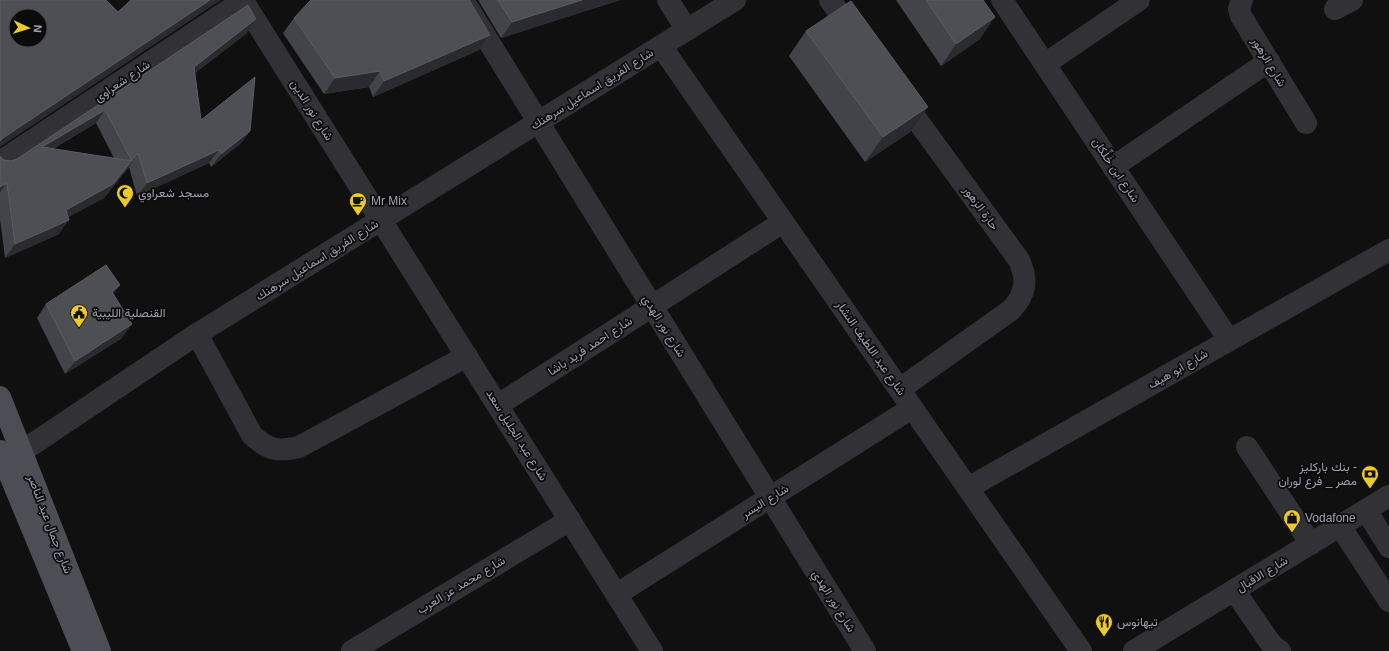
<svg xmlns="http://www.w3.org/2000/svg" width="1389" height="651" font-family="Arial,Vazirmatn,sans-serif">
<rect width="100%" height="100%" fill="#101011"/>
<g fill="none" stroke-linecap="round" stroke-linejoin="round">
<!-- minor -->
<g stroke="#313136" stroke-width="22">
<polyline points="463,0 865,651"/>
<polyline points="668,0 687,30"/>
<polyline points="830,0 855,35"/>
<polyline points="1002,0 1229,340"/>
<polyline points="1242,0 1239,9 1241,16 1306,123"/>
<polyline points="243,1 652,651"/>
<polyline points="1335,9 1352,0"/>
<polyline points="661,46 1081,651"/>
<polyline points="1045,64 1139,0"/>
<polyline points="0,162 244,0"/>
<polyline points="1113,167 1269,61"/>
<path d="M197,334l55,101c16,15 26,17 47,12l168,-91"/>
<path d="M900,389l111,-79c15,-16 17,-30 8,-50l-118,-162"/>
<polyline points="498,405 783,222"/>
<polyline points="1247,447 1311,544"/>
<polyline points="6,462 197,334 735,0"/>
<polyline points="968,488 1389,250"/>
<polyline points="1366,510 1389,547"/>
<polyline points="1340,526 1389,601"/>
<polyline points="1234,590 1269,641 1274,647 1280,651"/>
<polyline points="617,594 912,408"/>
<polyline points="352,651 570,520"/>
<polyline points="1134,651 1389,496"/>
</g>
<!-- major -->
<g stroke="#4d4e55" stroke-width="22">
<polyline points="0,397 100,651"/>
<polyline points="0,451 83,651"/>
</g>
</g>
<!-- wall -->
<g fill="#434449" fill-rule="evenodd">
<polygon points="478,0 620,0 501,38"/>
<polygon points="896,0 983,0 980,39 941,66"/>
<path d="M248,5l-1,28 -52,40 6,47 49,11 -10,13 -29,23 -2,-4 -72,33 -8,-29 -25,31 -36,19 -9,17 -54,24 -5,-39v-63l4,4 7,1 6,-2zM96,123l18,35 -61,-9z"/>
<polygon points="294,18 490,35 479,50 373,97 369,87 324,94 283,33"/>
<polygon points="806,31 910,132 865,162 789,56"/>
<polygon points="113,294 122,338 65,374 37,318 46,304"/>
</g>
<!-- shaded-wall -->
<g fill="#2a2b2e">
<polygon points="210,0 221,0 0,147 0,141 3,138"/>
<polygon points="582,0 620,0 501,38 512,22"/>
<polygon points="995,17 980,39 941,66 956,44"/>
<polygon points="256,19 247,33 184,81 194,67"/>
<polygon points="490,35 479,50 373,97 384,81"/>
<polygon points="380,71 369,87 324,94 335,78"/>
<polygon points="928,107 910,132 865,162 883,137"/>
<polygon points="105,110 96,123 32,161 42,147"/>
<polygon points="250,131 240,144 211,167 221,154"/>
<polygon points="219,150 209,163 137,196 147,183"/>
<polygon points="138,153 129,167 104,198 56,224 66,210 113,184"/>
<polygon points="7,183 0,192 0,187"/>
<polygon points="69,220 59,234 5,258 15,244"/>
<polygon points="120,285 110,298 112,292"/>
<polygon points="132,324 122,338 65,374 75,361"/>
</g>
<!-- building -->
<g fill="#4d4f54" stroke="#5b5c63" fill-rule="evenodd">
<path d="M0,0h106l12,12 13,-12h79l-207,138 -3,3zM16,16h24v24h-24z"/>
<polygon points="311,0 469,0 490,35 384,81 380,71 335,78 294,18"/>
<polygon points="498,0 582,0 512,22"/>
<polygon points="926,0 983,0 995,17 956,44"/>
<polygon points="851,1 928,107 883,137 806,31"/>
<path d="M248,5l8,14 -62,48 7,53 54,-43 -5,54 -29,23 -2,-4 -72,33 -9,-30 -25,31 -47,26 3,10 -54,24 -8,-61 -7,4v-31l4,4 7,1 6,-2zM105,110l27,51 -90,-14z"/>
<polygon points="106,265 120,285 112,292 132,324 75,361 46,304"/>
</g>
<!-- icons -->
<defs>
<g id="mosque-pin" transform="scale(0.9)"><path d="M0 17L-7.5 6A9.5 9.5 0 1 1 7.5 6Z" fill="#ecc92d" stroke="#0b0b0c"/><path d="M3.5-4.9A6 6 0 1 0 3.5 4.9A5 5 0 1 1 3.5-4.9Z" fill="#111"/></g>
<g id="cafe-pin" transform="scale(0.9)"><path d="M0 17L-7.5 6A9.5 9.5 0 1 1 7.5 6Z" fill="#ecc92d" stroke="#0b0b0c"/><path d="M-5.5-4.5H6V0H3Q3 3.5 0 3.5H-2.5Q-5.5 3.5-5.5 0ZM3-3.2v2h1.7v-2ZM-6 4.5H4V6H-6Z" fill="#111"/></g>
<g id="civic-pin" transform="scale(0.9)"><path d="M0 17L-7.5 6A9.5 9.5 0 1 1 7.5 6Z" fill="#ecc92d" stroke="#0b0b0c"/><path d="M-.6-6.5H3V-4.5H.6V-3L4-1V1h2V6H-6V1h2V-1L-.6-3ZM-1.2 2.5V6h2.4V2.5Z" fill="#111"/></g>
<g id="bank-pin" transform="scale(0.9)"><path d="M0 17L-7.5 6A9.5 9.5 0 1 1 7.5 6Z" fill="#ecc92d" stroke="#0b0b0c"/><path d="M-6-4H6V4H-6ZM0-2.3a2.3 2.3 0 1 0 0 4.6a2.3 2.3 0 1 0 0-4.6Z" fill="#111"/></g>
<g id="shop-pin" transform="scale(0.9)"><path d="M0 17L-7.5 6A9.5 9.5 0 1 1 7.5 6Z" fill="#ecc92d" stroke="#0b0b0c"/><path d="M-5-2.5h2.3a2.7 3.5 0 0 1 5.4 0H5L5.5 6h-11ZM-1.5-2.5h3a1.5 2.3 0 0 0-3 0Z" fill="#111"/></g>
<g id="restaurant-pin" transform="scale(0.9)"><path d="M0 17L-7.5 6A9.5 9.5 0 1 1 7.5 6Z" fill="#ecc92d" stroke="#0b0b0c"/><path d="M-5-6h1v4h1v-4h1v4h1v-4h1v5L-1.5 .5V6h-2V.5L-5-1ZM5-6V6H3V1.5H1.5Q1.5-4 5-6Z" fill="#111"/></g>
</defs>
<g fill-rule="evenodd">
<use href="#mosque-pin" x="125" y="193"/>
<use href="#cafe-pin" x="358" y="201"/>
<use href="#civic-pin" x="79" y="313"/>
<use href="#bank-pin" x="1370" y="474"/>
<use href="#shop-pin" x="1292" y="518"/>
<use href="#restaurant-pin" x="1104" y="622"/>
</g>
<g text-anchor="middle" dominant-baseline="central" stroke-width="3.5" stroke-linejoin="round" paint-order="stroke">
<!-- street labels -->
<g font-size="12" fill="#a2a4b2" stroke="#0b0b0c">
<text transform="translate(1269 62) rotate(59)">شارع الزهور</text>
<text transform="translate(122 81) rotate(-34)">شارع شعراوى</text>
<text transform="translate(592 89) rotate(-32)">شارع الفريق اسماعيل سرهنك</text>
<text transform="translate(312 110) rotate(58)">شارع نور الدين</text>
<text transform="translate(1116 170) rotate(56)">شارع ابن خَلِّكان</text>
<text transform="translate(981 208) rotate(54)">حارة الزهور</text>
<text transform="translate(317 260) rotate(-32)">شارع الفريق اسماعيل سرهنك</text>
<text transform="translate(664 326) rotate(58)">شارع نور الهدي</text>
<text transform="translate(590 346) rotate(-33)">شارع احمد فريد باشا</text>
<text transform="translate(871 348) rotate(55)">شارع عبد اللطيف النشار</text>
<text transform="translate(1178 369) rotate(-30)">شارع ابو هيف</text>
<text transform="translate(517 435) rotate(58)">شارع عبد الجليل سعد</text>
<text transform="translate(765 501) rotate(-32)">شارع اليسر</text>
<text transform="translate(50 524) rotate(69)">شارع جمال عبد الناصر</text>
<text transform="translate(1262 574) rotate(-31)">شارع الاقبال</text>
<text transform="translate(461 585) rotate(-31)">شارع محمد عز العرب</text>
<text transform="translate(834 601) rotate(58)">شارع نور الهدي</text>
</g>
<!-- poi labels -->
<g font-size="12" fill="#a2a4b2" stroke="#0b0b0c" text-anchor="start">
<text x="138" y="193">مسجد شعراوي</text>
<text x="371" y="201">Mr Mix</text>
<text x="92" y="313">القنصلية الليبية</text>
<text x="1357" y="467" text-anchor="end">بنك باركليز -<tspan x="1357" dy="14">مصر _ فرع لوران</tspan></text>
<text x="1305" y="518">Vodafone</text>
<text x="1117" y="622">تيهانوس</text>
</g>
</g>
<!-- north arrow -->
<g transform="translate(28 28) rotate(94)"><circle r="19" fill="#0b0b0c" stroke="#47484e"/>
<path d="M0-3L7 15L0 10L-7 15Z" fill="#ecc92d"/>
<text y="-6" font-size="11" font-weight="bold" text-anchor="middle" fill="#a2a4b2">N</text>
</g>
</svg>
